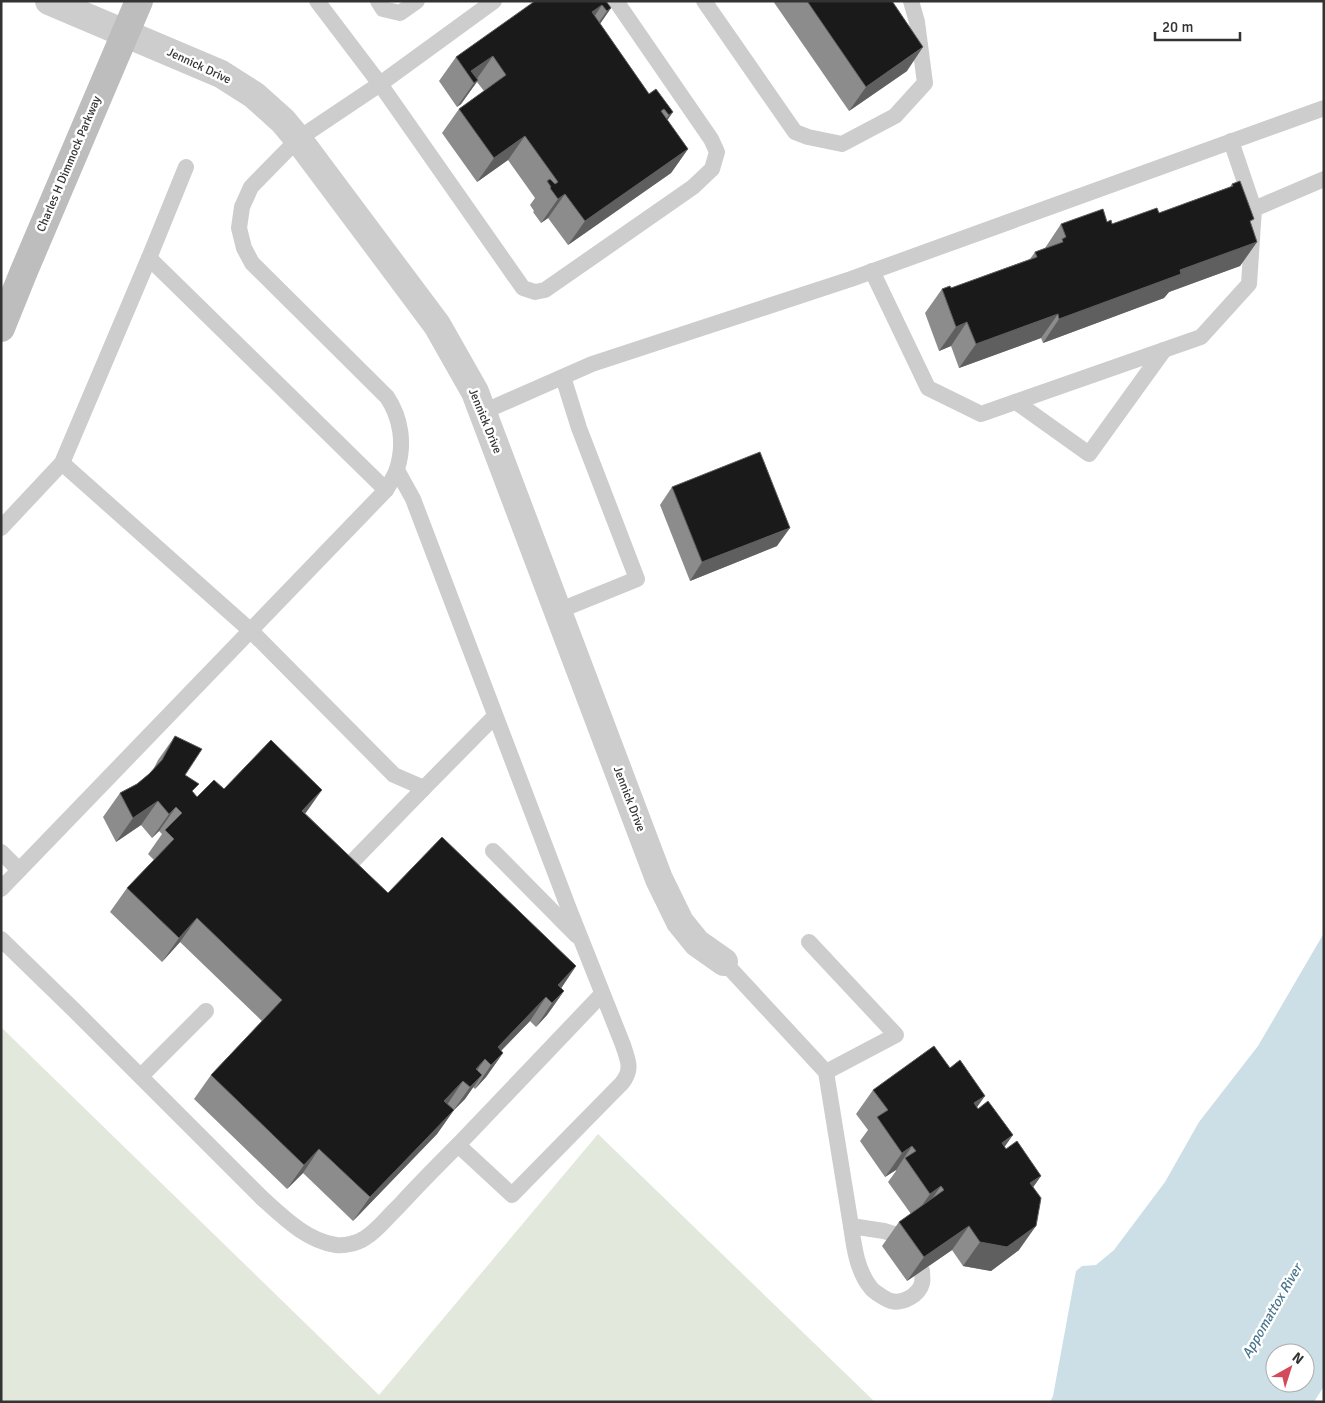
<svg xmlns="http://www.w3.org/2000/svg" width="1325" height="1403" font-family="Signika,sans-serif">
<rect width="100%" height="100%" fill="#fff"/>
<!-- green -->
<polygon fill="#e3e8dd" points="1,1027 379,1395 598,1134 875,1402 1,1402"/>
<!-- water -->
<path fill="#ccdee6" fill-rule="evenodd" d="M1324,933v453l-10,16h-264l3,-6 23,-125 6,-5 14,-1 18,-15 51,-68 34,-60 59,-76zM1275,1353h30v30h-30z"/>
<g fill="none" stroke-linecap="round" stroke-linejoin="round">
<!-- service -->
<g stroke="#cdcdcd" stroke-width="16">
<polyline points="317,1 380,84 523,288 535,292 545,290 693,187 712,169 717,152 711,139 616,1"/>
<polyline points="378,1 383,9 400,13 417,1"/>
<polyline points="704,1 795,132 808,137 842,144 895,116 925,83 917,22 911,1"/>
<polyline points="1231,141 1254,209"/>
<polyline points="149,258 186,167"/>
<polyline points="872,271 928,388 981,414 1201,337 1249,284 1254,209 1324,179"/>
<polyline points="1016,402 1089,454 1164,350"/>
<polyline points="483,412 592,364 851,279 1324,108"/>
<polyline points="62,463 251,631 394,775 424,788 495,716"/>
<polyline points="1,528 62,463 149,258 386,490"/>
<polyline points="558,611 637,579 579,428 563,377"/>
<polyline points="493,851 577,936"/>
<polyline points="1,852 19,870"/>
<polyline points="353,861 424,788"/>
<path d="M1,889l385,-399c4,-7 9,-14 11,-21 8,-25 4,-51 -10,-72l-135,-134 -8,-15 -5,-20 3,-21 9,-20 47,-48 82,-55 114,-83"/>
<path d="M1,939l73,71 188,188c21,19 45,43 74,47 9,1 22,-2 29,-7 13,-8 23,-22 34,-32 19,-21 39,-41 59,-61l54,50 110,-112c11,-14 6,-22 1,-38l-54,-136 -156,-410 -16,-29"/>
<polyline points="809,942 896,1035 826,1072"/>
<polyline points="724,962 826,1072 851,1226"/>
<polyline points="141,1076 206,1011"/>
<polyline points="458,1145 602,994"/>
<path d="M897,1235l-13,-4 -33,-5c3,21 6,45 20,62 3,4 16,12 20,13 12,3 28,-6 31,-18 1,-3 0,-8 0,-12"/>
</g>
<!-- minor -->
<polyline stroke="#cdcdcd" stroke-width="28" points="49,1 221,74 254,95 283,121 298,139 437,325 475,392 659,879 680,922 697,943 724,962"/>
<!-- secondary -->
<polyline stroke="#bdbdbd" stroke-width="28" points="1,328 24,271 139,1"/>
</g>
<!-- wall -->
<g fill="#8c8c8c">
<polygon points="606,1 611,8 600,24 649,94 673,112 667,120 688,149 671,173 568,245 548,218 541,223 533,212 534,211 530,205 535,198 508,160 477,182 442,133 459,109 484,91 477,82 461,104 457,107 439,81 456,57"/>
<polygon points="773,1 892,1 907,71 849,111"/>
<polygon points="1232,184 1251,224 1257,242 1240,266 1169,292 1164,298 1043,343 1041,338 959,368 951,346 939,351 925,313 942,289 951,288 1030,259 1035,252 1045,248 1061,224 1107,222 1112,224 1159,213 1230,187"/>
<polygon points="672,487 777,546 690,581 660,505"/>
<polygon points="175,736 185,775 193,792 197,797 224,789 306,814 388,893 576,966 561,988 564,991 547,1015 536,1027 530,1021 501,1051 503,1053 486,1077 475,1089 473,1087 465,1099 453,1111 437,1134 353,1221 303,1173 287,1189 194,1099 211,1075 262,1021 180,942 162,962 110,912 127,888 154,860 148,854 162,834 159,831 152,838 141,825 116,842 103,817 120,793 137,784 149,774 153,770 158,760"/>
<polygon points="873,1090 977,1107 1006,1149 1041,1176 1033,1187 1019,1250 991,1271 963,1266 952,1250 907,1281 882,1246 899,1222 911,1214 888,1182 896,1171 896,1170 885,1177 860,1141 868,1130 856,1114"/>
</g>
<!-- shaded-wall -->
<g fill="#5f5f5f">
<polygon points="602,5 586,29 592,12"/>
<polygon points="611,8 594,32 590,35 607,11"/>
<polygon points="923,47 907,71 849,111 866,87"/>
<polygon points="493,56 476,80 471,71"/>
<polygon points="478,80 461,104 457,107 474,83"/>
<polygon points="673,112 656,136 652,139 669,115"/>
<polygon points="525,136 508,160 477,182 494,158"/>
<polygon points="688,149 671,173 568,245 585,221"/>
<polygon points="565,194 548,218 541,223 558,199"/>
<polygon points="1257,242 1240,266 1169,292 1164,298 1043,343 1059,319 1180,270"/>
<polygon points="1058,314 1041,338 959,368 976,344"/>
<polygon points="967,322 951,346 939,351 956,327"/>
<polygon points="790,528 777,546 690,581 702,562"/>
<polygon points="322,790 305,814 302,811"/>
<polygon points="158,801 141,825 116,842 133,818"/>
<polygon points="176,807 159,831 152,838 169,814"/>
<polygon points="197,918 180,942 162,962 179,938"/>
<polygon points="576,966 560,990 558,985"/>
<polygon points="564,991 547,1015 536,1027 552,1003"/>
<polygon points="546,997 530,1021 489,1063 498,1047"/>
<polygon points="503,1053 486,1077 475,1089 491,1065"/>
<polygon points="485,1059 468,1083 476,1069"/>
<polygon points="482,1075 465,1099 453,1111 470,1087"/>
<polygon points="463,1081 447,1105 444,1101"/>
<polygon points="985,1096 968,1120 974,1103"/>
<polygon points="454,1110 437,1134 353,1221 370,1197"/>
<polygon points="1013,1135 996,1159 1002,1143"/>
<polygon points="912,1146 896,1170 885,1177 902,1153"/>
<polygon points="319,1149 303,1173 287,1189 304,1165"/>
<polygon points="1041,1176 1024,1200 1030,1183"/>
<polygon points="941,1186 924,1210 913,1218 930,1194"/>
<polygon points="969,1226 952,1250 907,1281 924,1257"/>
<polygon points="1036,1226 1019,1250 991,1271 963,1266 980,1242"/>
</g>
<!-- building -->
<g fill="#1a1a1a" stroke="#5f5f5f">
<polygon points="535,1 606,1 611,8 607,11 602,5 592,12 649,94 656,89 673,112 669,115 664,109 661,111 688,149 585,221 565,194 558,199 550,188 551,187 547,181 550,179 555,184 558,182 525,136 494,158 459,109 506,75 493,56 471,71 478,80 474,83 456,57"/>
<polygon points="807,1 892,1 923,47 866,87"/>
<polygon points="1240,181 1254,219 1250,221 1257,242 1180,270 1181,274 1059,319 1058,314 976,344 967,322 956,327 942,289 950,286 951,288 1037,257 1035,252 1063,242 1062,239 1066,237 1061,224 1103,209 1107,222 1111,220 1112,224 1157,208 1159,213 1233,186 1232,184"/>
<polygon points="760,452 790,528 702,562 672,487"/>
<polygon points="175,736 202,749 185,775 199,784 192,791 197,797 214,780 224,789 271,740 322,790 302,811 388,893 442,837 576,966 558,985 564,991 552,1003 546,997 498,1047 503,1053 491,1065 485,1059 476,1069 482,1075 470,1087 463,1081 444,1101 454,1110 370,1197 319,1149 304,1165 211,1075 282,1000 197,918 179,938 127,888 174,839 165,830 182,813 176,807 169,814 158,801 133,818 120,793 137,784 149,774 162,760"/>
<polygon points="934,1046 950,1068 960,1060 985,1096 974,1103 978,1109 988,1101 1013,1135 1002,1143 1006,1149 1017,1141 1041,1176 1030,1183 1041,1198 1036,1226 1007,1247 980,1242 969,1226 924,1257 899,1222 944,1190 941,1186 930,1194 905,1158 916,1151 912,1146 902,1153 877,1117 888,1110 873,1090"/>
</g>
<g text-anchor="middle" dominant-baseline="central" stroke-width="5" stroke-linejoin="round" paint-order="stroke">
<!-- street labels -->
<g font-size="12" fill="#333" stroke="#fff">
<text transform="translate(199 66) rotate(25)">Jennick Drive</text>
<text transform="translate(69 164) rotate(-67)">Charles H Dimmock Parkway</text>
<text transform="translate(485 421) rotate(68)">Jennick Drive</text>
<text transform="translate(629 799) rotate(69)">Jennick Drive</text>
</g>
<!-- water labels -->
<g font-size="14" font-style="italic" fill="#48758d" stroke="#fff">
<text transform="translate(1272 1311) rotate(-60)">Appomattox River</text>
</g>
</g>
<!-- border -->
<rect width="1325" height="1403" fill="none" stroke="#333333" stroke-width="5"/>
<!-- north arrow -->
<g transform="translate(1290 1368) rotate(39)"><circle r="24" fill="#ffffff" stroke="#adadad"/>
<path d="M0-4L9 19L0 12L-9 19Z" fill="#d34b5a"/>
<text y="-8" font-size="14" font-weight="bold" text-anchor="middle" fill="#333333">N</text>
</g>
<!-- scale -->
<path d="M1155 32v8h85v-8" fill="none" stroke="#333333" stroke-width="2.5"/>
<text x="1162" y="32" font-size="15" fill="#333333" stroke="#ffffff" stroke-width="4" paint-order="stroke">20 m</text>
</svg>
